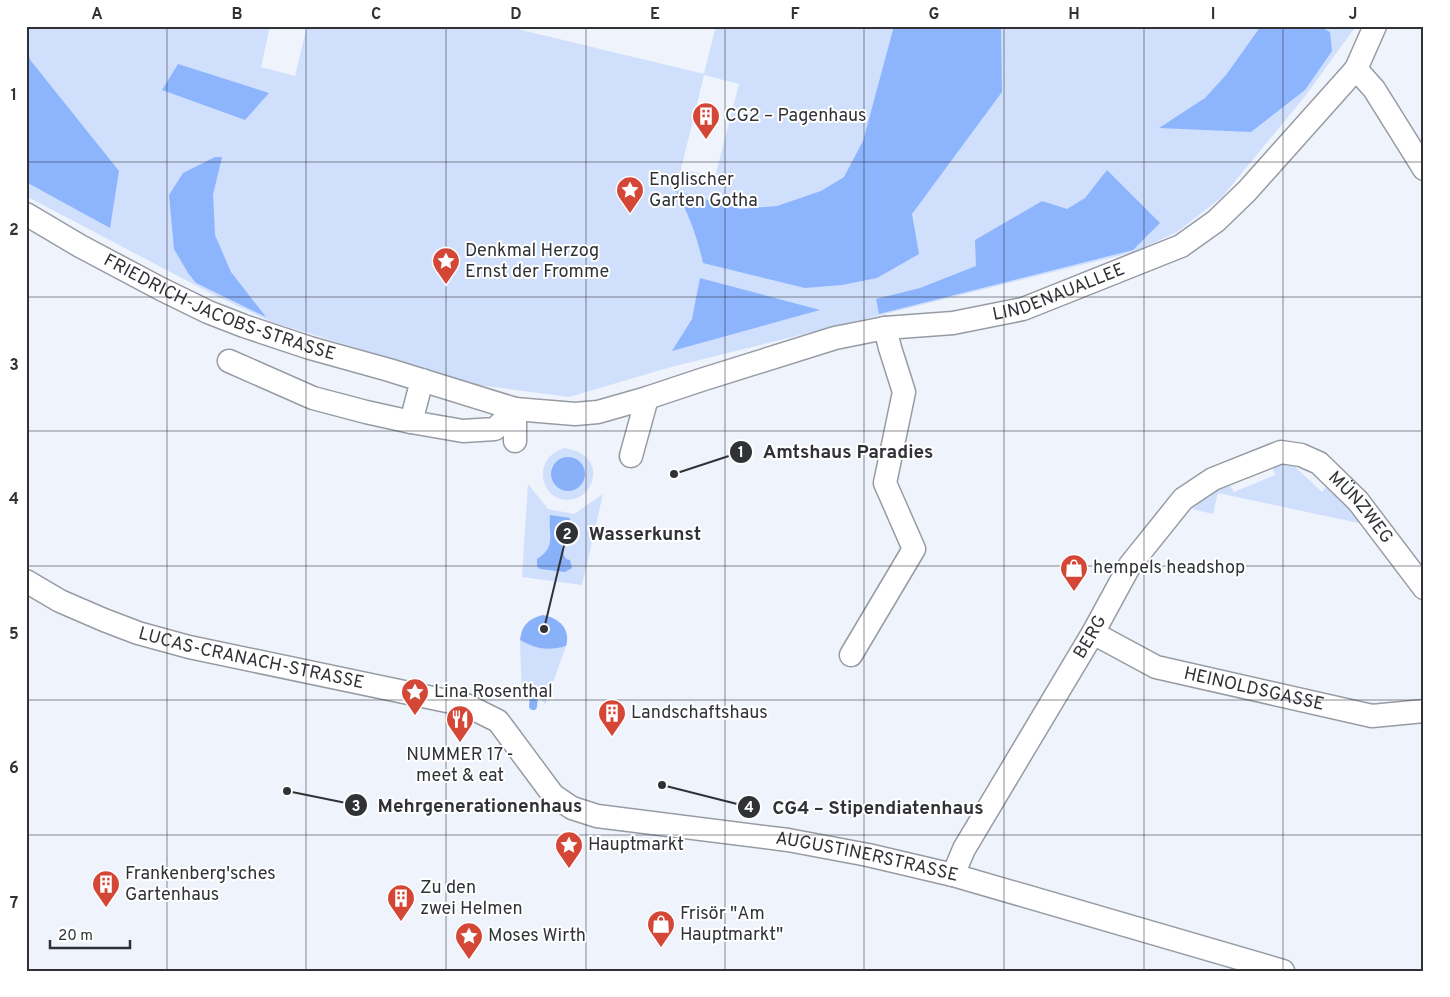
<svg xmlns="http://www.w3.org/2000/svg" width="1450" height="997" font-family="Overpass,sans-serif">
<rect width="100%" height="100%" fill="#eef3fc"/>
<!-- green -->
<g fill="#d0e0fc" fill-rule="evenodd">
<path d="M26,26h244l-9,41 34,9 12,-50h198l199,48 12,-48h640l-50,69 -84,102 -45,35 -43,20 -463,115 -102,30 -91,-12 -206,-63 -58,-27 -188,-99zM704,75l35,9 -24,93 -34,-8z"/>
<path d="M564,448c17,2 34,13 28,33 -2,8 -8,14 -15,17 -32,12 -51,-37 -13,-50zM553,465l31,5v9l-18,12 -8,-3 -6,-7 -1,-11z"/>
<polygon points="1289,461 1322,492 1328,485 1368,525 1218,493 1213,514 1192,509 1214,489 1228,482 1234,492 1275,475 1272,466"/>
<polygon points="528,484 548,509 574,514 603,494 582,585 522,577"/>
<path d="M520,640c14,8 30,10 46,6l-21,59c-4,-12 -14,-14 -23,-6z"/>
</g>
<!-- forest -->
<g fill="#8cb5fe">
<path d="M894,26h107l1,66 -90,122 7,40 -42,24 -35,7 -37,3 -102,-25c-6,-26 -14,-49 -27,-72l64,18 37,-3 44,-15 23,-14 19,-36z"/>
<polygon points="1261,26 1319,26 1330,32 1332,51 1305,90 1251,132 1159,128 1205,98 1226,75"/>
<polygon points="26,50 31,61 119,171 110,228 26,182"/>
<polygon points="178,64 269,93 245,120 162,90"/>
<polygon points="215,157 222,157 213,195 215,235 231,272 266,317 196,283 188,273 174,249 169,195 183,173"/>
<polygon points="1107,170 1160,223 1133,250 879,314 876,299 920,288 976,266 975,240 1042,201 1067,209 1085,198"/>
<polygon points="700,278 820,310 672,351 692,319"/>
</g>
<!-- water -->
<g fill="#89b1fa">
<circle cx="568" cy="474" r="17"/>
<path d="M550,515l20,3c-2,15 -14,25 -4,41l4,1 2,8 -7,4 -25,-3 -3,-3v-7c20,-12 11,-25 13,-44z"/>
<path d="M543,615c16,3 28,14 23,31 -17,5 -31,3 -46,-6 2,-15 8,-21 23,-25z"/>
</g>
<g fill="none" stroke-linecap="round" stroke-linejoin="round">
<!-- stream -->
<polyline stroke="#89b1fa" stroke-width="8" points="533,706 534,696"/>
<!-- street casing -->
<g stroke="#979ba4" stroke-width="25">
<g id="street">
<polyline points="1356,69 1374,89 1424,169"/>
<path id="s1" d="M26,214l54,32 81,43 47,23 36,14 66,22 79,22 126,39 60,5 23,-2 49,-14 54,-18 134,-42 50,-10 68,-5 70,-14 158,-63 35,-25 31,-30 109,-122 19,-43"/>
<polyline points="229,361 313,398 366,412 411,422"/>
<polyline points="422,380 411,422 463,431 495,429 515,409"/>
<polyline points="515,441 515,409"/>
<polyline points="631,456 647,398"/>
<path id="s2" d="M26,581l34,20 44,19 34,13 51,14 277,58 32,16 55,74 19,13 25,8 191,24 80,15 85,20 330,96"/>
<path id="s3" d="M1093,633l63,34 216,49 52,-5"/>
<polyline points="851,655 914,549 885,483 904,392 890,348 885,328"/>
<path id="s4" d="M953,875l11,-26 129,-216 37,-68 53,-66 30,-20 68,-27 20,3 18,8 39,38 66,87"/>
</g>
</g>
<!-- street -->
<use href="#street" stroke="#fff" stroke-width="22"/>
</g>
<!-- grid -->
<path fill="none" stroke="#303236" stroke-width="1" stroke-opacity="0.55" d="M167,26v945M306,26v945M446,26v945M586,26v945M725,26v945M864,26v945M1004,26v945M1144,26v945M1283,26v945M26,162h1398M26,297h1398M26,431h1398M26,566h1398M26,700h1398M26,835h1398"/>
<!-- icons -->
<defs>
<g id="building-pin" transform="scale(1.4375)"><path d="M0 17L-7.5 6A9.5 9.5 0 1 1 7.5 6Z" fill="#d44737" stroke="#fff"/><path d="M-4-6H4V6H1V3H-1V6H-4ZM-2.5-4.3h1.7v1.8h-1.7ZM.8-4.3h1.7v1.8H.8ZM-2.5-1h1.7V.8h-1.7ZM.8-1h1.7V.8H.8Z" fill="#fff"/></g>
<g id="sight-pin" transform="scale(1.4375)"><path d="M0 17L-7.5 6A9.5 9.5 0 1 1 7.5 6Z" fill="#d44737" stroke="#fff"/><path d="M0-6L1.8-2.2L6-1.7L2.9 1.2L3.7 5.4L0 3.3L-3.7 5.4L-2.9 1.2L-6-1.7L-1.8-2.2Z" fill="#fff"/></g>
<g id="shop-pin" transform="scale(1.4375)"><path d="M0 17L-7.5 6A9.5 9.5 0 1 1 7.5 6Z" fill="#d44737" stroke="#fff"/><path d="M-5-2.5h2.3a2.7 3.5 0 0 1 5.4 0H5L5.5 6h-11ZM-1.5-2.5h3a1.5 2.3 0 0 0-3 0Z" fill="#fff"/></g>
<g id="restaurant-pin" transform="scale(1.4375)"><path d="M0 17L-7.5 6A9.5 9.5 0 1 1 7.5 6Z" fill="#d44737" stroke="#fff"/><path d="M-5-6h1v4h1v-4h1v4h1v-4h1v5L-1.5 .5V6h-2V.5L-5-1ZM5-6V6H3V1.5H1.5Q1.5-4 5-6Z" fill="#fff"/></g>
</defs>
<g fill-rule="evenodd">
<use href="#building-pin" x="706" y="116"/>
<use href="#sight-pin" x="630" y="190"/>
<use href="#sight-pin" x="446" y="261"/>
<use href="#shop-pin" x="1074" y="568"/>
<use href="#sight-pin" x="415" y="692"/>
<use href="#building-pin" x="612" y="713"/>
<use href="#restaurant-pin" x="460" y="719"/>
<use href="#sight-pin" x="569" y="845"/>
<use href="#building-pin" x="106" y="884"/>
<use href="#building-pin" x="401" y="898"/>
<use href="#shop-pin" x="661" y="924"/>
<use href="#sight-pin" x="469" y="936"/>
</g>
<g text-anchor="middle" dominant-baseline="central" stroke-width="4" stroke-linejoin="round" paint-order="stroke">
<!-- poi labels -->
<g font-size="18" fill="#303236" stroke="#fff" text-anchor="start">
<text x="725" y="116">CG2 – Pagenhaus</text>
<text x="649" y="180">Englischer<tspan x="649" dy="21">Garten Gotha</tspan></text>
<text x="465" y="251">Denkmal Herzog<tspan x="465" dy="21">Ernst der Fromme</tspan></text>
<text x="1093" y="568">hempels headshop</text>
<text x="434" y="692">Lina Rosenthal</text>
<text x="631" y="713">Landschaftshaus</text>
<text x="460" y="755" text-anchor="middle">NUMMER 17 -<tspan x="460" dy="21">meet &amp; eat</tspan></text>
<text x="588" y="845">Hauptmarkt</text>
<text x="125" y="874">Frankenberg'sches<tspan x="125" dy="21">Gartenhaus</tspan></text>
<text x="420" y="888">Zu den<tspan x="420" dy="21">zwei Helmen</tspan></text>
<text x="680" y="914">Frisör "Am<tspan x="680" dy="21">Hauptmarkt"</tspan></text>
<text x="488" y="936">Moses Wirth</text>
</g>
<!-- street labels -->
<g font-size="18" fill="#303236" stroke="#fff">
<text stroke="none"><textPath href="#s1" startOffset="1090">LINDENAUALLEE</textPath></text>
<text stroke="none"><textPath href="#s1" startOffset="216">FRIEDRICH-JACOBS-STRASSE</textPath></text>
<text stroke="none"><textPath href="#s4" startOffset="652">MÜNZWEG</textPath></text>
<text stroke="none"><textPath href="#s4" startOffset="275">BERG</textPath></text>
<text stroke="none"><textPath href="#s2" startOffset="240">LUCAS-CRANACH-STRASSE</textPath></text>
<text stroke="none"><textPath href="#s3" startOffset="172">HEINOLDSGASSE</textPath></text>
<text stroke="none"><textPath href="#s2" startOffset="910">AUGUSTINERSTRASSE</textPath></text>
</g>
</g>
<!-- callouts -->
<path fill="none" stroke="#303236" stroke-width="2" d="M674 474L741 452M544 629L567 533M287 791L356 805M662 785L749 807"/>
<g fill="#303236" stroke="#fff" stroke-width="2">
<circle cx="674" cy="474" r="5"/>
<circle cx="544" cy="629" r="5"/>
<circle cx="287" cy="791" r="5"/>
<circle cx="662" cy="785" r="5"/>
<circle cx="741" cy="452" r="12"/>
<circle cx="567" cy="533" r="12"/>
<circle cx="356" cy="805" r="12"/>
<circle cx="749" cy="807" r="12"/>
</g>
<g font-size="15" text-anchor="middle" font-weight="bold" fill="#fff">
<text x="741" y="457">1</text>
<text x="567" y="539">2</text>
<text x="356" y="811">3</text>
<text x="749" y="812">4</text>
</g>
<g font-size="19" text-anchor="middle" font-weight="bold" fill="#303236" stroke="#fff" stroke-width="4" stroke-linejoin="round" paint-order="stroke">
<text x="848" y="458">Amtshaus Paradies</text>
<text x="645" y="540">Wasserkunst</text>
<text x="480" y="812">Mehrgenerationenhaus</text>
<text x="878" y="814">CG4 – Stipendiatenhaus</text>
</g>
<!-- border -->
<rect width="1450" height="997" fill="none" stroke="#ffffff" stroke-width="55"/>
<!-- scale -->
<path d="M50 940v8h80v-8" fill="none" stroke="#303236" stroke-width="2.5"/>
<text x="58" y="940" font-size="15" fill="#303236" stroke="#ffffff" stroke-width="4" paint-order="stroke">20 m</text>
<rect x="28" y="28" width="1394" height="942" fill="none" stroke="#303236" stroke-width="2"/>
<g font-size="16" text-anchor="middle" font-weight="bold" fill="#303236">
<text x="97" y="19">A</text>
<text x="237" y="19">B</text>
<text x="376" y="19">C</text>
<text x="516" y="19">D</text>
<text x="655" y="19">E</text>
<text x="795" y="19">F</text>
<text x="934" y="19">G</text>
<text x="1074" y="19">H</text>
<text x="1213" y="19">I</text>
<text x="1353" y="19">J</text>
<text x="14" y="100">1</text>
<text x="14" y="235">2</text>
<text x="14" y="370">3</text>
<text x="14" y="504">4</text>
<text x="14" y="639">5</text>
<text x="14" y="773">6</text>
<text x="14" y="908">7</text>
</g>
</svg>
